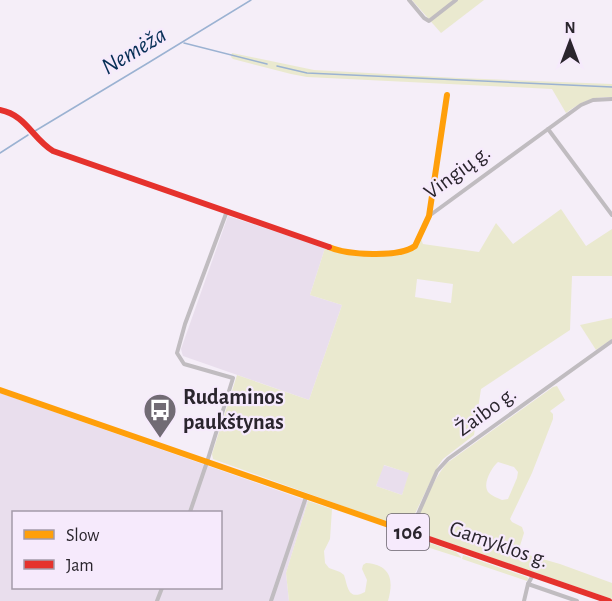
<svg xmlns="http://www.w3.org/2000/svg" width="612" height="601" font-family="'Alegreya Sans',sans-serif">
<rect width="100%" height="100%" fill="#f5eef8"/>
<!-- industrial -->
<g fill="#e9deed" fill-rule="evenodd">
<polygon points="228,216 325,248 310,295 342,305 309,400 183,356 182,353 181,349"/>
<path d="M0,393l308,108 -22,72 3,28h-289zM14,512h206v76h-206z"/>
<polygon points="383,465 410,473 402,495 376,486"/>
</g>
<!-- green -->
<g fill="#eae9cf" fill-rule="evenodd">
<polygon points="412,0 484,0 441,33"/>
<path d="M232,53l82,17 145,8 153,6v13c-21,0 -29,4 -46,16l-14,-24 -245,-12 -16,-3 -58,-15 -2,-2z"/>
<path d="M561,209l25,37 26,-17v47h-40l-2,54 -89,59 -7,46 -31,24 -5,7 -28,58 -3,2 -6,1 -188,-68 -1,-5 25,-79 72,25 33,-95 -32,-10 15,-47 14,5 62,2 12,-5 8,-11 2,5 56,8 17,-29 17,21zM417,279l36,5 -2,19 -36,-6zM384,465l25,8 -7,22 -26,-9z"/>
<polygon points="612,318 612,339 596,350 580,325"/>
<path d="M557,386l8,14 -15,11 3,3v5l-21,54 -22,46 2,3 10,5 2,6 -6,19 42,12 52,19v16l-183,-63 -12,-5 -2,-6c9,-21 17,-44 32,-62l106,-76zM498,462l16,5 4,5 -1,6 -9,21 -6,1c-4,-2 -10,-4 -13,-7 -8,-8 3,-26 9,-31z"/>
<path d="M308,501l24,8 -2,30 -6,12 1,12 4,5 11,4 4,3c4,12 4,26 21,17l2,-12 -5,-11 1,-4 3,-2c25,2 28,17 22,38h-99l-3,-28z"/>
<polygon points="424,541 456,552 461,557 461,558 430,548 426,546"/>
<polygon points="463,555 527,577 529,579 527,581 462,559"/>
</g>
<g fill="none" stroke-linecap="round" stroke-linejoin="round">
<!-- stream -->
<g stroke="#9bb2d2" stroke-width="1.5">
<polyline points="184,43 267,64"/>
<polyline points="277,66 307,73 612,87"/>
<polyline points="35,131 148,63 251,0"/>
<polyline points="0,153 28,135"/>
</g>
<!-- street -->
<g stroke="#c0bcc0" stroke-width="4">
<polyline points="409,0 424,18 429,21 456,0"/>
<polyline points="548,129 612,215"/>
<polyline points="429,216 581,105 593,100 612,99"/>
<polyline points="190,512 207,462 233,378 184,364 177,353 185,324 227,211"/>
<polyline points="410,532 437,471 448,459 612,341"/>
<polyline points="528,584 577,601"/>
<polyline points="157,601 162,588"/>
<polyline points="271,601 306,497"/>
<polyline points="524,601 528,584 533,575"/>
</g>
<!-- slow -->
<g stroke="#ff9f0a" stroke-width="6">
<path d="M329,247c18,8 70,11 86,-1l14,-30 18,-121"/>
<polyline points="0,390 409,532"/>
</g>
<!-- jam -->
<g stroke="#e5322d" stroke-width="6">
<path d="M0,110c26,5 32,28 53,41l276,96"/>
<polyline points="409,532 609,601"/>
</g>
</g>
<!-- icons -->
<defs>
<g id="bus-pin" transform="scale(1.725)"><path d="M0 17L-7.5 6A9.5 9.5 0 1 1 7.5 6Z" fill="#716b74" stroke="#f6eafc"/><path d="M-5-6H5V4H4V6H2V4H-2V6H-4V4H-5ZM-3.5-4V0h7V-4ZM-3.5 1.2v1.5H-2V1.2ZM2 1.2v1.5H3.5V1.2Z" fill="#fff"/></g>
</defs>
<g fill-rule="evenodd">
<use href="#bus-pin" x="160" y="410"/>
</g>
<g text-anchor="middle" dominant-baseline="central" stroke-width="4.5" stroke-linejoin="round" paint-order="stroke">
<!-- shield labels -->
<rect fill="#f6eafc" stroke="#67606b" stroke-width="1.5" x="387" y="514" width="42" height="36" rx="4.5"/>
<g font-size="21" font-weight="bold" fill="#2a252d">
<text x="408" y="532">106</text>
</g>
<!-- street labels -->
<g font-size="22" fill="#2a252d" stroke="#f6eafc">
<text transform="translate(457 172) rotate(-36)">Vingių g.</text>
<text transform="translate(486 411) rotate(-36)">Žaibo g.</text>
<text transform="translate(499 544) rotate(19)">Gamyklos g.</text>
</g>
<!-- poi labels -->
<g font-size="22" font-weight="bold" fill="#2a252d" stroke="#f6eafc" text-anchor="start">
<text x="183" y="397">Rudaminos<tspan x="183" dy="25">paukštynas</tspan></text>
</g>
<!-- water labels -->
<g font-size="24" font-style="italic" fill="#072f56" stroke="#f6eafc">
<text transform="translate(134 51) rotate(-31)">Nemėža</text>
</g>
</g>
<!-- legend -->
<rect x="12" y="511" width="210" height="78" fill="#f6eafc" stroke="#a49ba9" stroke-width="1.5"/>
<rect x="24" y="530" width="30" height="9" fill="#ff9f0a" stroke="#a49ba9" stroke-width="1.5"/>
<text x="66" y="541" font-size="18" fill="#2a252d">Slow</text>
<rect x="24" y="560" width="30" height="9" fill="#e5322d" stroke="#a49ba9" stroke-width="1.5"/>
<text x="66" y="571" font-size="18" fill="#2a252d">Jam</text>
<!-- north arrow -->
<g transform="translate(570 42)" stroke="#f6eafc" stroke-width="4.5" paint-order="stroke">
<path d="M0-4.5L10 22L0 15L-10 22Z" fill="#2a252d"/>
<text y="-9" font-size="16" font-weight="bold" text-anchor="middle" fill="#2a252d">N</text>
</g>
</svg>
